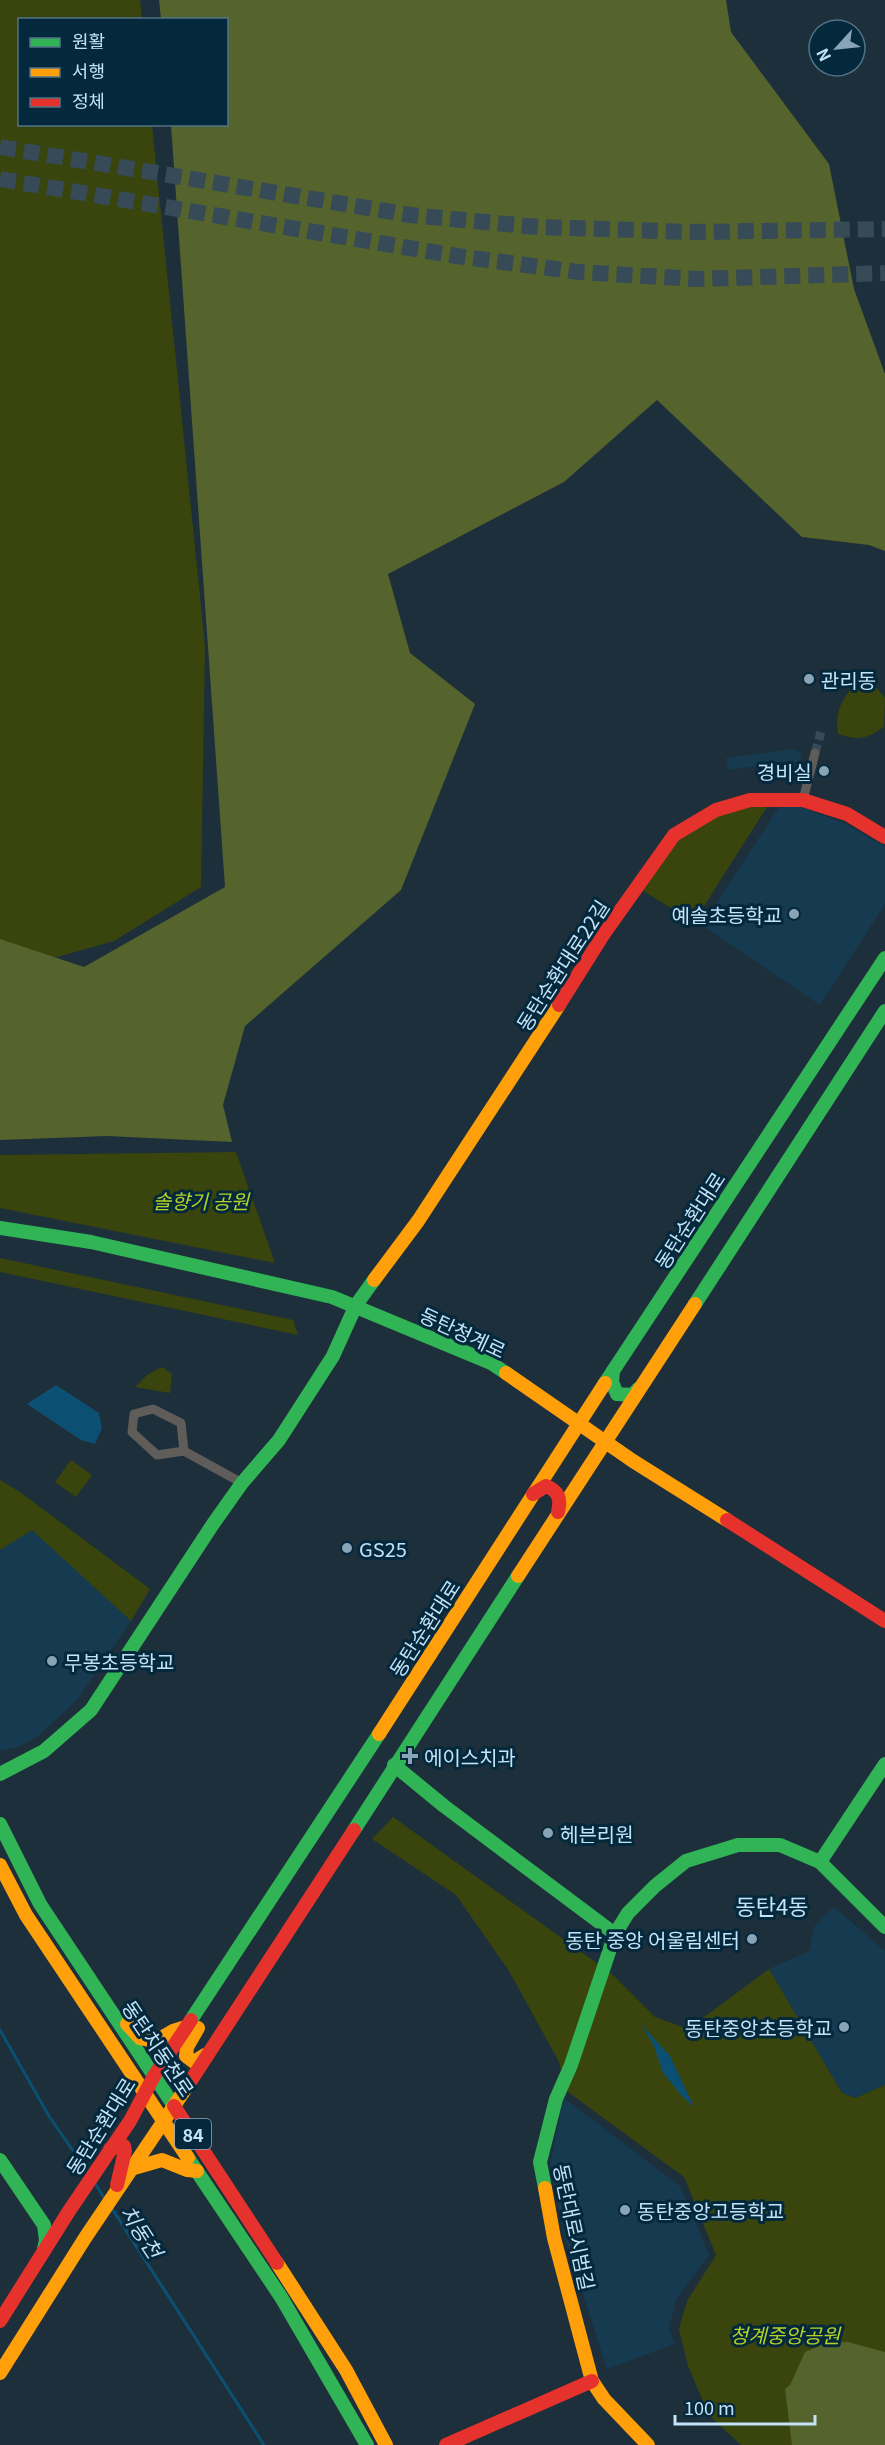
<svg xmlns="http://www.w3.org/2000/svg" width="885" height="2445" font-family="Georgia,'Noto Sans KR',serif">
<rect width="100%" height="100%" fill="#1d2f3a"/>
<!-- built -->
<g fill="#163a50">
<polygon points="794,749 802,754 798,763 792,761 729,770 726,758"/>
<polygon points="779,807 801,807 846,824 885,847 885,904 820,1005 702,925"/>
<polygon points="32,1529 131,1621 77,1700 37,1737 18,1747 0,1751 0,1550"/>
<polygon points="834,1907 885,1951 885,2085 855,2098 842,2093 769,1969 809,1951 814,1927"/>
<polygon points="564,2098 681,2187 709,2255 677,2298 669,2328 675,2344 607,2369 564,2234 550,2164"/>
</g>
<!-- green -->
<g fill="#39450c">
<polygon points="0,0 140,0 142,19 20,20 20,124 152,125 205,646 201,887 114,941 0,973"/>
<path d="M863,678l12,8 10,12 -1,29c-18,12 -25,14 -46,7 -4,-26 6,-39 25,-56z"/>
<polygon points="770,802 694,922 640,889 668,847 717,813"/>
<polygon points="236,1152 275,1263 0,1208 0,1155"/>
<polygon points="0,1258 293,1320 298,1335 0,1272"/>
<polygon points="162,1367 172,1374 170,1393 135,1387 147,1375"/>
<polygon points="71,1460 92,1475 76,1497 55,1482"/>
<polygon points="0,1480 20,1492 150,1589 131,1621 32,1530 0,1550"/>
<polygon points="393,1817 612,1974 655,2017 688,2029 769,1969 842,2093 855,2098 885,2085 885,2445 741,2445 709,2415 688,2366 679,2329 687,2301 716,2255 684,2177 568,2092 558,2060 509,1971 456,1895 372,1839"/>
</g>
<!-- forest -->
<g fill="#55632c">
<polygon points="159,0 726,0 731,32 829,164 854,289 885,374 885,551 869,545 802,537 657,400 564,482 388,574 410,653 475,704 401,890 245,1026 223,1105 232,1142 107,1136 0,1140 0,939 84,967 225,887 171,125 226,124 226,20 161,19"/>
<polygon points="848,2342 885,2352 885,2445 792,2445 785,2389 790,2385 805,2352 826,2343"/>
</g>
<!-- water -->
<g fill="#0b5073">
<polygon points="56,1385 99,1413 102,1428 95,1444 81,1440 27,1404"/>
<polygon points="641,2024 670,2056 694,2107 682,2096 663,2073 654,2046"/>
</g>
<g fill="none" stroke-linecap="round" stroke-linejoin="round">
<!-- stream -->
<g stroke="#0b5073" stroke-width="3">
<polyline points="0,2030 49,2116 89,2174"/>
<polyline points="94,2182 105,2199"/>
<polyline points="111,2207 264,2445"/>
</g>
<!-- street-tunnel -->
<polyline stroke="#364a57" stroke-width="9" stroke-dasharray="9 4.5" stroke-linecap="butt" points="815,753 821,732"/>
<!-- highway-tunnel -->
<g stroke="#364a57" stroke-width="16" stroke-dasharray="16 8" stroke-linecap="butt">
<polyline points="0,147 410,215 538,227 692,232 885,229"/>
<polyline points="0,179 457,256 579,272 697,279 885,273"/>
</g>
<!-- street -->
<g stroke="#605c59" stroke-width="9">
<polyline points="803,800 815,753"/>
<polyline points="184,1451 157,1455 132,1432 134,1414 153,1409 181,1423 184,1451 242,1483"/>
</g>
<!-- fast -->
<g stroke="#30b455" stroke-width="14">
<polyline points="0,1228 91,1242 332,1297 491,1363 506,1373"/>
<polyline points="695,1304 885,1011"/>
<polyline points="613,1371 612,1382 617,1394 633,1395 638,1389"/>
<polyline points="605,1383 885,958"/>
<polyline points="394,1765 444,1806 615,1934"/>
<polyline points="0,1774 44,1751 91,1710 213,1524 242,1483 279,1440 333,1356 356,1305 374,1280"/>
<polyline points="0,1824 40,1904 174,2106"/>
<polyline points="354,1830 518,1576"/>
<polyline points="820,1862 885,1764"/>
<polyline points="191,2020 379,1734"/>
<polyline points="188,2158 281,2297 367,2445"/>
<polyline points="0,2160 44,2225 46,2240 44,2249"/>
<polyline points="545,2188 540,2162 556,2099 571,2065 615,1934 628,1913 655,1886 686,1861 738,1845 780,1845 820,1862 885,1927"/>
</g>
<!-- slow -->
<g stroke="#ff9f0a" stroke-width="14">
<polyline points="374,1280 418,1221 559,1005"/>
<polyline points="506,1373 633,1461 727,1520"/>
<polyline points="518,1576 695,1304"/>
<polyline points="379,1734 605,1383"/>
<polyline points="0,1865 26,1915 188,2158"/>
<polyline points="127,2024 140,2038 156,2041 173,2031 189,2026"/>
<polyline points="198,2028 187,2047 186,2056 194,2062 205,2055"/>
<polyline points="134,2168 162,2160 187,2170 197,2171"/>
<polyline points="545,2188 554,2238 592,2381 604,2399 648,2445"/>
<polyline points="277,2263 346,2370 386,2445"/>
<polyline points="0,2373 85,2238 188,2085"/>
</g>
<!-- jam -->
<g stroke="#e5322d" stroke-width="14">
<polyline points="559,1005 603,935 674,835 716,810 750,800 803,800 847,814 885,837"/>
<path d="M533,1494l13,-8c13,5 15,13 12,26"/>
<polyline points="727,1520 885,1621"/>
<polyline points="188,2085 354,1830"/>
<polyline points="174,2106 277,2263"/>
<polyline points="110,2149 124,2146 125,2151 117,2185"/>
<polyline points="0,2321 69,2211 130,2121 154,2076 191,2020"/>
<polyline points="446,2445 592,2381"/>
</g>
</g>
<!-- markers -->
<g fill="#89a4b6" stroke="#04283c" stroke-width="2">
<circle cx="809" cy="679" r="6"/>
<circle cx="824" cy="771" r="6"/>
<circle cx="794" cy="914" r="6"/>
<circle cx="347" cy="1548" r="6"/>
<circle cx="52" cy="1661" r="6"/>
<path d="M407 1747h6v6h6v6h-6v6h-6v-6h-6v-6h6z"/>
<circle cx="548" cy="1833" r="6"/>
<circle cx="752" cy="1939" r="6"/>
<circle cx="844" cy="2027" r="6"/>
<circle cx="625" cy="2210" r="6"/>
</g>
<g text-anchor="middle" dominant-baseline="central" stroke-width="6" stroke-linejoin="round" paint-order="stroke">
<!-- shield labels -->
<rect fill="#04283c" stroke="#8aabc0" stroke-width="1.5" x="175" y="2119" width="36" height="30" rx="4.5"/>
<g font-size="18" font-weight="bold" fill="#c3e3f9">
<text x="193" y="2134">84</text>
</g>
<!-- poi labels -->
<g font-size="20" fill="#c3e3f9" stroke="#04283c" text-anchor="start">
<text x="821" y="679">관리동</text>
<text x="812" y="771" text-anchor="end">경비실</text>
<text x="782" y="914" text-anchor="end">예솔초등학교</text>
<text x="359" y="1548">GS25</text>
<text x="64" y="1661">무봉초등학교</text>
<text x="424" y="1756">에이스치과</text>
<text x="560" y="1833">헤븐리원</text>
<text x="740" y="1939" text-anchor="end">동탄 중앙 어울림센터</text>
<text x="832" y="2027" text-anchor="end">동탄중앙초등학교</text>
<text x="637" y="2210">동탄중앙고등학교</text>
</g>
<!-- street labels -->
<g font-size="20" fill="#c3e3f9" stroke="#04283c">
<text transform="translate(562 965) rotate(-57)">동탄순환대로22길</text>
<text transform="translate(689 1220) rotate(-57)">동탄순환대로</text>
<text transform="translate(463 1332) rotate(25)">동탄청계로</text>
<text transform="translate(424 1628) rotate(-57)">동탄순환대로</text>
<text transform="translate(159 2048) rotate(56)">동탄치동천로</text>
<text transform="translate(100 2126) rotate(-58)">동탄순환대로</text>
<text transform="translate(575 2227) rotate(78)">동탄대로시범길</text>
</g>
<!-- park labels -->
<g font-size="20" font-style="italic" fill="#b5d126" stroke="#04283c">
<text x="201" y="1200">솔향기 공원</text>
<text x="785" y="2334">청계중앙공원</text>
</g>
<!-- water labels -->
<g font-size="21" font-style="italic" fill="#c6dff1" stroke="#04283c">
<text transform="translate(142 2231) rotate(57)">치동천</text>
</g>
<!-- quarter labels -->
<g font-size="22" fill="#c3e3f9" stroke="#04283c">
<text x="772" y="1905">동탄4동</text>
</g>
</g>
<!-- legend -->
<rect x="18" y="18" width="210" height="108" fill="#04283c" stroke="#507388" stroke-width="1.5"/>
<rect x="30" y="38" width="30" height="9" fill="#30b455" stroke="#507388" stroke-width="1.5"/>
<text x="72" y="48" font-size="18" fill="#c3e3f9">원활</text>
<rect x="30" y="68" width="30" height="9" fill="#ff9f0a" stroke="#507388" stroke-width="1.5"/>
<text x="72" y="78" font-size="18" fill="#c3e3f9">서행</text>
<rect x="30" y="98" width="30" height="9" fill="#e5322d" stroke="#507388" stroke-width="1.5"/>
<text x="72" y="108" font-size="18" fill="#c3e3f9">정체</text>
<!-- north arrow -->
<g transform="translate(837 48) rotate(243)"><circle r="28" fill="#04283c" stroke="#507388" stroke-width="1.5"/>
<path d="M0-4.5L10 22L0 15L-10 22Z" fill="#89a4b6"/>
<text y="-9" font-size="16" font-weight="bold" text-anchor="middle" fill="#c3e3f9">N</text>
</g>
<!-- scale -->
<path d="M675 2415v9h140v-9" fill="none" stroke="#c3e3f9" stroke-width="3"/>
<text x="684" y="2415" font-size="18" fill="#c3e3f9" stroke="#04283c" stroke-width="4.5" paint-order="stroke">100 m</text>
</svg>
